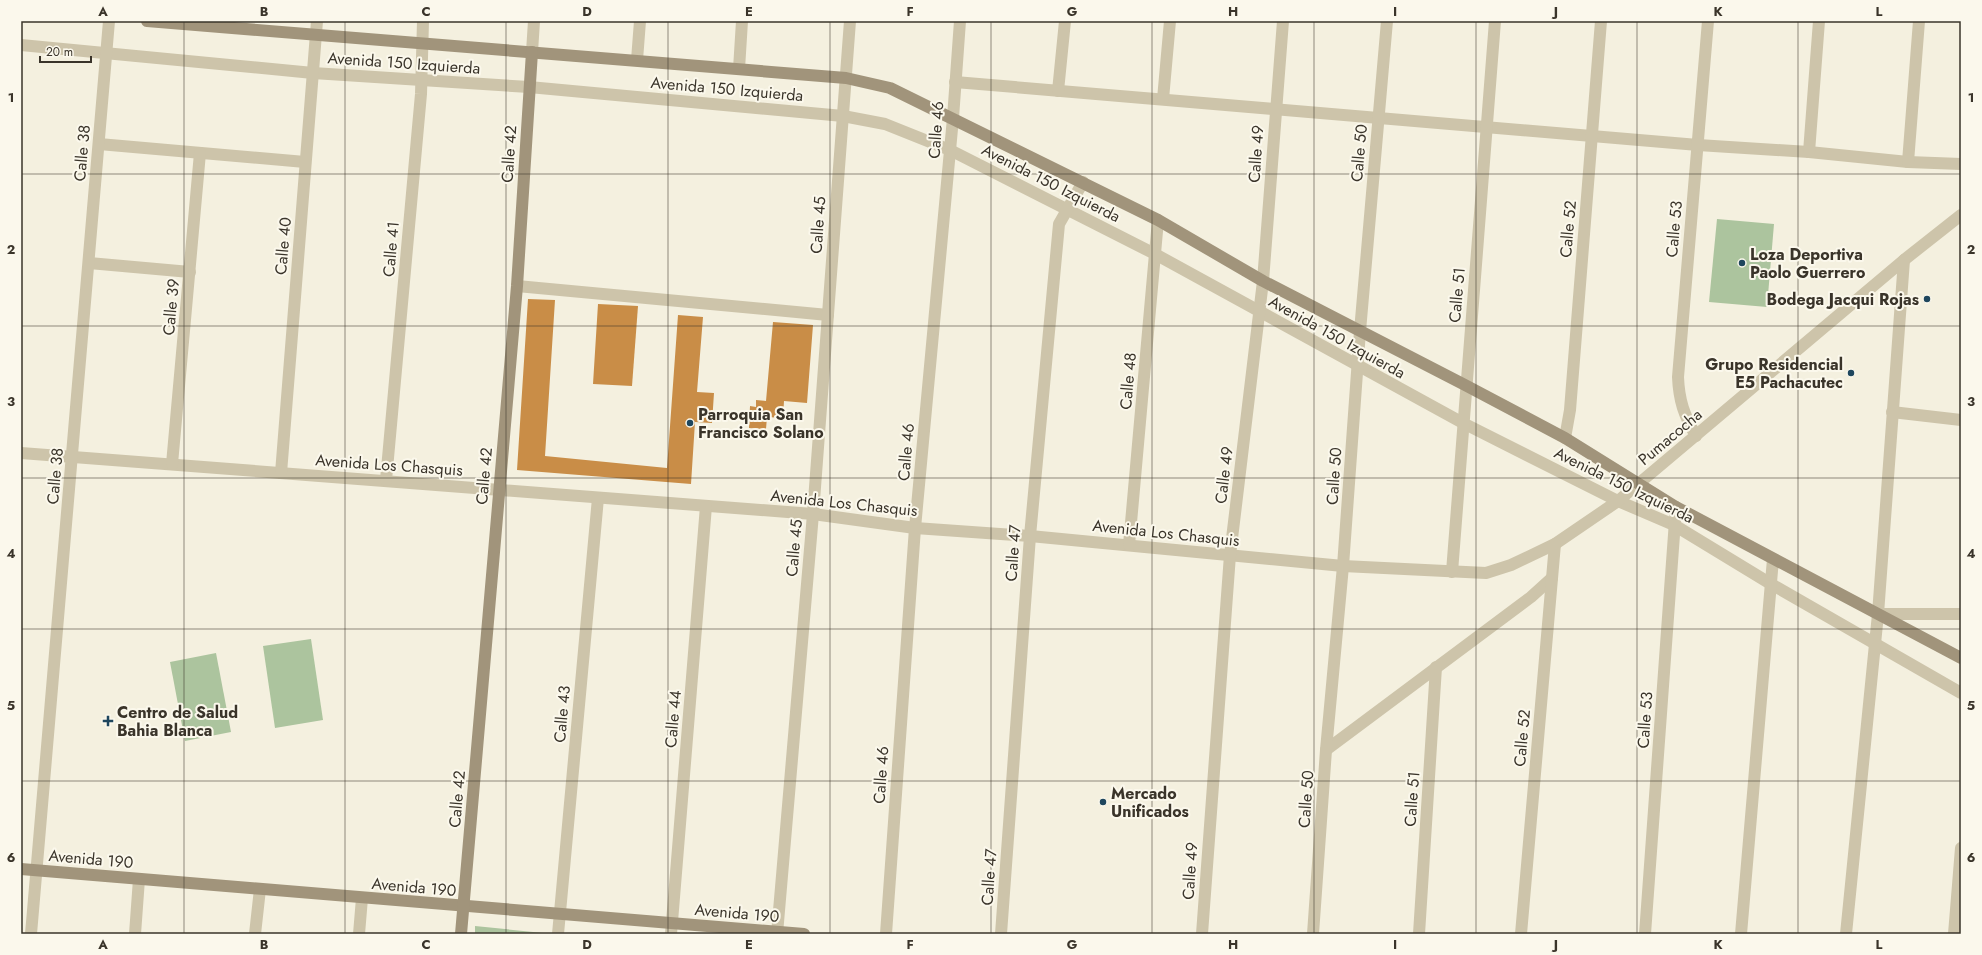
<svg xmlns="http://www.w3.org/2000/svg" width="1982" height="955" font-family="Jost,sans-serif">
<rect width="100%" height="100%" fill="#f4f0df"/>
<!-- green -->
<g fill="#acc49e">
<polygon points="1717,219 1774,224 1767,307 1709,302"/>
<polygon points="311,639 323,720 275,728 263,646"/>
<polygon points="216,653 231,732 185,741 170,662"/>
<polygon points="475,926 553,934 475,934"/>
</g>
<!-- building -->
<g fill="#c98d47">
<polygon points="528,299 555,300 545,456 667,468 678,315 703,317 697,392 714,393 712,423 695,422 691,484 517,470"/>
<polygon points="598,304 638,306 632,386 593,384"/>
<polygon points="773,322 813,325 807,403 784,401 783,418 767,417 766,429 749,428 750,406 756,407 756,400 766,401"/>
</g>
<g fill="none" stroke-linecap="round" stroke-linejoin="round">
<!-- street -->
<g stroke="#cdc4aa" stroke-width="12">
<polyline points="21,45 313,73 529,87 843,116 885,124 950,150 1155,254 1463,423 1618,501 1674,525 1771,584 1961,693"/>
<polyline points="532,52 534,21"/>
<polyline points="637,60 640,21"/>
<polyline points="739,69 742,21"/>
<polyline points="955,82 1698,145 1809,152 1908,162 1961,164"/>
<polyline points="1058,91 1065,21"/>
<polyline points="1163,99 1170,21"/>
<polyline points="99,144 305,162"/>
<polyline points="1809,152 1819,21"/>
<polyline points="1908,162 1919,21"/>
<polyline points="89,263 190,272"/>
<polyline points="517,286 828,315"/>
<polyline points="1892,412 1961,420"/>
<path d="M1696,436c-12,-21 -17,-35 -18,-59l30,-356"/>
<polyline points="1565,438 1570,410 1601,21"/>
<polyline points="21,453 813,514 915,528 1030,536 1343,566 1486,573 1511,565 1555,544 1618,501 1904,260 1961,215"/>
<polyline points="172,464 200,153"/>
<polyline points="281,473 317,21"/>
<polyline points="386,480 421,94 423,21"/>
<polyline points="1129,545 1158,220"/>
<polyline points="1452,572 1495,21"/>
<polyline points="1878,614 1961,614"/>
<polyline points="1326,750 1531,597 1552,578"/>
<polyline points="31,934 109,21"/>
<polyline points="135,934 139,879"/>
<polyline points="255,934 260,889"/>
<polyline points="359,934 362,898"/>
<polyline points="558,934 598,498"/>
<polyline points="671,934 706,506"/>
<polyline points="777,934 813,514 850,21"/>
<polyline points="886,934 915,528 953,118 960,21"/>
<polyline points="1001,934 1030,536 1059,224 1083,182"/>
<polyline points="1202,934 1230,555 1263,281 1283,21"/>
<polyline points="1313,934 1326,750 1343,566 1360,331 1387,21"/>
<polyline points="1419,934 1436,667"/>
<polyline points="1521,934 1555,544"/>
<polyline points="1645,934 1676,507"/>
<polyline points="1741,934 1773,559"/>
<polyline points="1846,934 1878,614 1904,260"/>
<polyline points="1954,934 1961,848"/>
</g>
<!-- secondary -->
<g stroke="#a1947b" stroke-width="12">
<polyline points="147,21 846,78 890,88 1158,220 1263,281 1465,385 1565,438 1676,507 1961,658"/>
<polyline points="21,869 804,934"/>
<polyline points="461,934 517,286 532,52"/>
</g>
</g>
<!-- grid -->
<path fill="none" stroke="#3a342a" stroke-width="1" stroke-opacity="0.55" d="M184,21v913M345,21v913M506,21v913M668,21v913M830,21v913M991,21v913M1152,21v913M1314,21v913M1476,21v913M1637,21v913M1798,21v913M21,174h1940M21,326h1940M21,478h1940M21,629h1940M21,781h1940"/>
<!-- markers -->
<g fill="#1e465d" stroke="#fbf8ec" stroke-width="1.5">
<circle cx="1742" cy="263" r="4"/>
<circle cx="1927" cy="299" r="4"/>
<circle cx="1851" cy="373" r="4"/>
<circle cx="690" cy="423" r="4"/>
<path d="M106 715h4v4h4v4h-4v4h-4v-4h-4v-4h4z"/>
<circle cx="1103" cy="802" r="4"/>
</g>
<g text-anchor="middle" dominant-baseline="central" stroke-width="4" stroke-linejoin="round" paint-order="stroke">
<!-- street labels -->
<g font-size="16" fill="#3a342a" stroke="#fbf8ec">
<text transform="translate(404 63) rotate(4)">Avenida 150 Izquierda</text>
<text transform="translate(727 89) rotate(5)">Avenida 150 Izquierda</text>
<text transform="translate(936 130) rotate(-86)">Calle 46</text>
<text transform="translate(82 153) rotate(-85)">Calle 38</text>
<text transform="translate(1359 153) rotate(-85)">Calle 50</text>
<text transform="translate(509 154) rotate(-86)">Calle 42</text>
<text transform="translate(1256 154) rotate(-86)">Calle 49</text>
<text transform="translate(1051 183) rotate(27)">Avenida 150 Izquierda</text>
<text transform="translate(818 225) rotate(-86)">Calle 45</text>
<text transform="translate(1568 229) rotate(-85)">Calle 52</text>
<text transform="translate(1674 229) rotate(-85)">Calle 53</text>
<text transform="translate(283 246) rotate(-85)">Calle 40</text>
<text transform="translate(391 249) rotate(-85)">Calle 41</text>
<text transform="translate(1457 295) rotate(-85)">Calle 51</text>
<text transform="translate(171 307) rotate(-85)">Calle 39</text>
<text transform="translate(1337 337) rotate(29)">Avenida 150 Izquierda</text>
<text transform="translate(1128 381) rotate(-85)">Calle 48</text>
<text transform="translate(1670 437) rotate(-40)">Pumacocha</text>
<text transform="translate(906 452) rotate(-85)">Calle 46</text>
<text transform="translate(389 465) rotate(4)">Avenida Los Chasquis</text>
<text transform="translate(1224 475) rotate(-83)">Calle 49</text>
<text transform="translate(55 476) rotate(-85)">Calle 38</text>
<text transform="translate(484 476) rotate(-85)">Calle 42</text>
<text transform="translate(1334 476) rotate(-86)">Calle 50</text>
<text transform="translate(1624 485) rotate(26)">Avenida 150 Izquierda</text>
<text transform="translate(844 503) rotate(6)">Avenida Los Chasquis</text>
<text transform="translate(1166 533) rotate(6)">Avenida Los Chasquis</text>
<text transform="translate(794 548) rotate(-85)">Calle 45</text>
<text transform="translate(1013 553) rotate(-86)">Calle 47</text>
<text transform="translate(562 714) rotate(-85)">Calle 43</text>
<text transform="translate(673 719) rotate(-85)">Calle 44</text>
<text transform="translate(1645 720) rotate(-86)">Calle 53</text>
<text transform="translate(1522 738) rotate(-85)">Calle 52</text>
<text transform="translate(881 775) rotate(-86)">Calle 46</text>
<text transform="translate(457 799) rotate(-85)">Calle 42</text>
<text transform="translate(1306 799) rotate(-86)">Calle 50</text>
<text transform="translate(1412 799) rotate(-86)">Calle 51</text>
<text transform="translate(91 859) rotate(5)">Avenida 190</text>
<text transform="translate(1190 871) rotate(-86)">Calle 49</text>
<text transform="translate(989 877) rotate(-86)">Calle 47</text>
<text transform="translate(414 887) rotate(5)">Avenida 190</text>
<text transform="translate(737 913) rotate(5)">Avenida 190</text>
</g>
<!-- poi labels -->
<g font-size="16" font-weight="bold" fill="#3a342a" stroke="#fbf8ec" text-anchor="start">
<text x="1750" y="254">Loza Deportiva<tspan x="1750" dy="18">Paolo Guerrero</tspan></text>
<text x="1919" y="299" text-anchor="end">Bodega Jacqui Rojas</text>
<text x="1843" y="364" text-anchor="end">Grupo Residencial<tspan x="1843" dy="18">E5 Pachacutec</tspan></text>
<text x="698" y="414">Parroquia San<tspan x="698" dy="18">Francisco Solano</tspan></text>
<text x="117" y="712">Centro de Salud<tspan x="117" dy="18">Bahia Blanca</tspan></text>
<text x="1111" y="793">Mercado<tspan x="1111" dy="18">Unificados</tspan></text>
</g>
</g>
<!-- border -->
<rect width="1982" height="955" fill="none" stroke="#fbf8ec" stroke-width="44"/>
<!-- scale -->
<path d="M40 56v6h51v-6" fill="none" stroke="#3a342a" stroke-width="2"/>
<text x="46" y="56" font-size="12" fill="#3a342a" stroke="#fbf8ec" stroke-width="3" paint-order="stroke">20 m</text>
<rect x="22" y="22" width="1938" height="911" fill="none" stroke="#3a342a" stroke-width="1.5"/>
<g font-size="13" text-anchor="middle" font-weight="bold" fill="#3a342a">
<text x="103" y="16">A</text>
<text x="264" y="16">B</text>
<text x="426" y="16">C</text>
<text x="587" y="16">D</text>
<text x="749" y="16">E</text>
<text x="910" y="16">F</text>
<text x="1072" y="16">G</text>
<text x="1233" y="16">H</text>
<text x="1395" y="16">I</text>
<text x="1556" y="16">J</text>
<text x="1718" y="16">K</text>
<text x="1879" y="16">L</text>
<text x="11" y="102">1</text>
<text x="1971" y="102">1</text>
<text x="11" y="254">2</text>
<text x="1971" y="254">2</text>
<text x="11" y="406">3</text>
<text x="1971" y="406">3</text>
<text x="11" y="558">4</text>
<text x="1971" y="558">4</text>
<text x="11" y="710">5</text>
<text x="1971" y="710">5</text>
<text x="11" y="862">6</text>
<text x="1971" y="862">6</text>
<text x="103" y="949">A</text>
<text x="264" y="949">B</text>
<text x="426" y="949">C</text>
<text x="587" y="949">D</text>
<text x="749" y="949">E</text>
<text x="910" y="949">F</text>
<text x="1072" y="949">G</text>
<text x="1233" y="949">H</text>
<text x="1395" y="949">I</text>
<text x="1556" y="949">J</text>
<text x="1718" y="949">K</text>
<text x="1879" y="949">L</text>
</g>
</svg>
